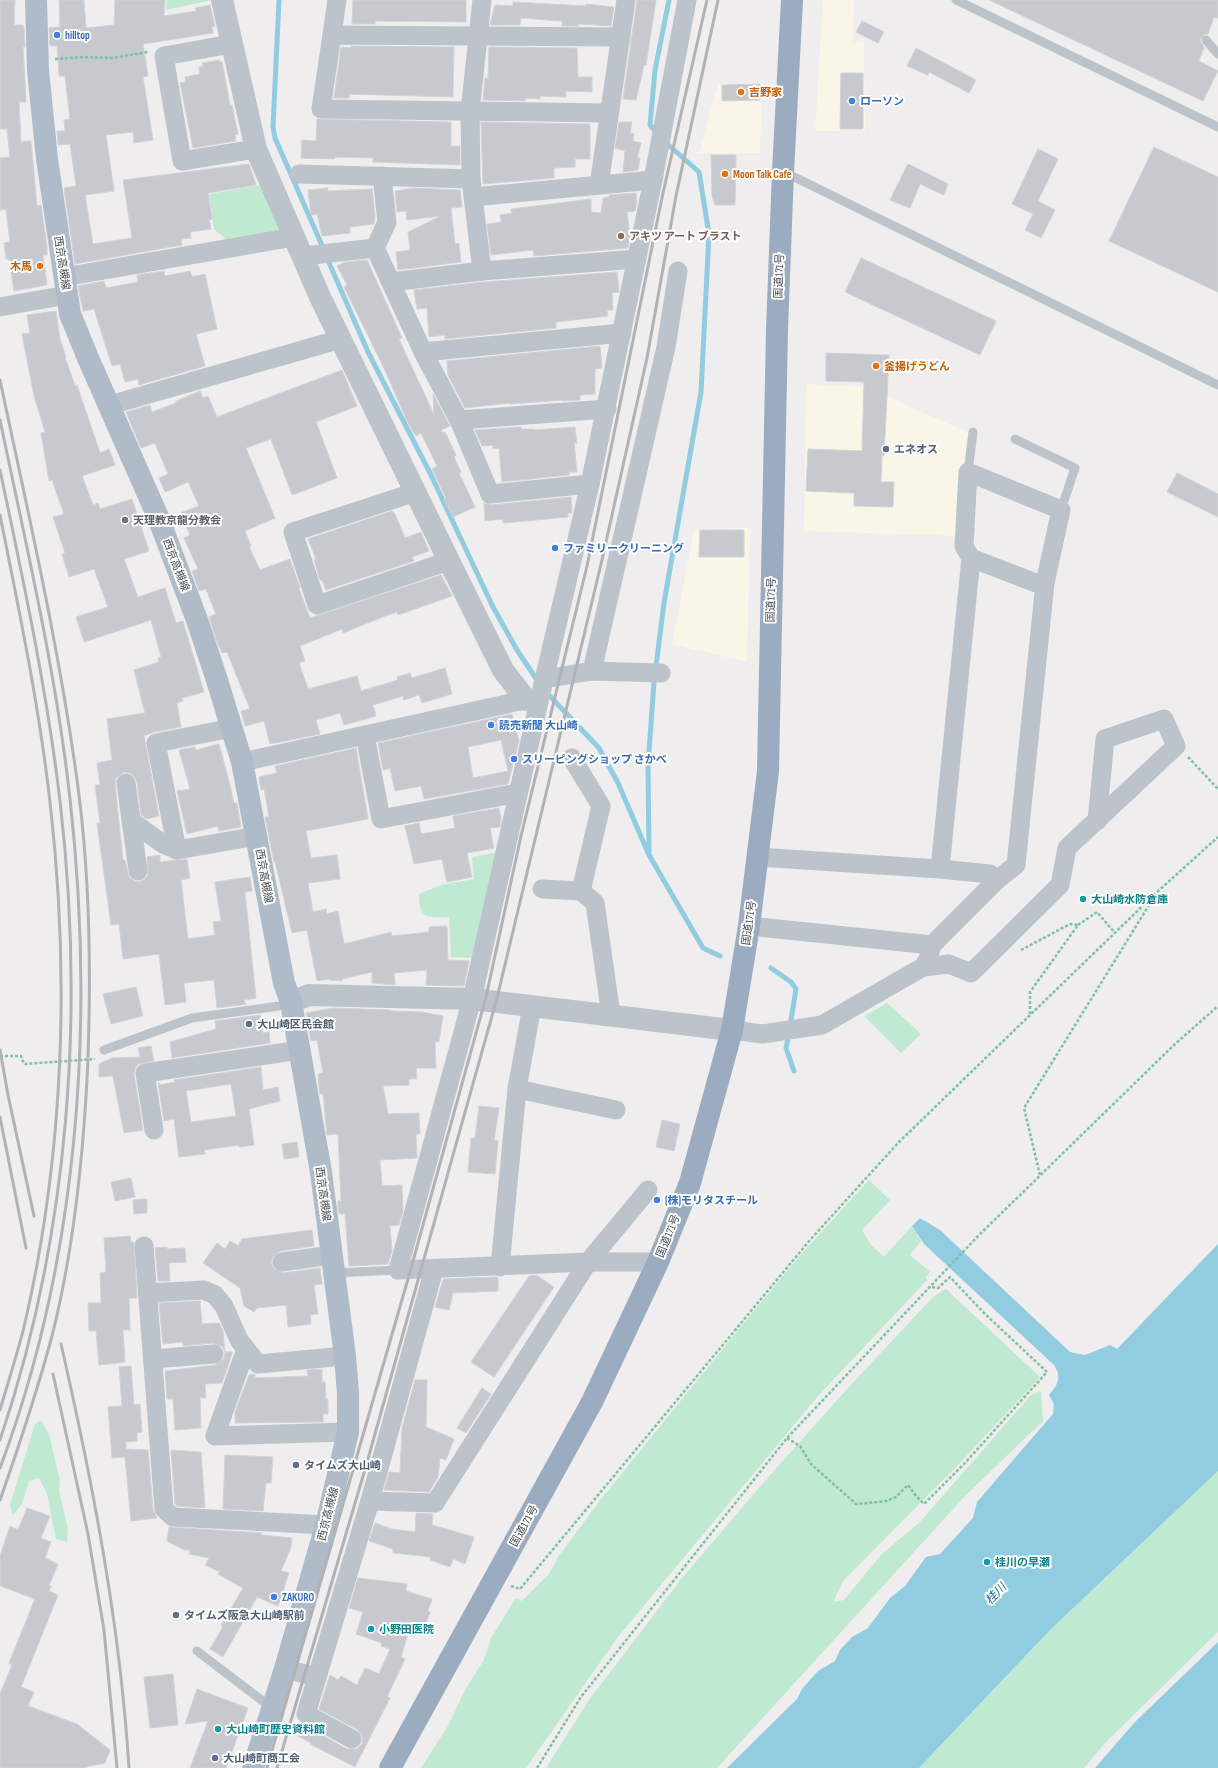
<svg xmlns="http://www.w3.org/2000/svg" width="1218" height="1768" font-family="'Sofia Sans Condensed','Noto Sans JP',sans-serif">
<rect width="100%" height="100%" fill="#efeded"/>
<!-- commercial -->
<g fill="#f9f5e7">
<polygon points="823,0 854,0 853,43 864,42 865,131 815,131"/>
<polygon points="762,83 760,153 699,153 718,84"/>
<polygon points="806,384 866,387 969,433 964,465 960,465 957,536 804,531"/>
<polygon points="750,528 747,662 672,644 694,529"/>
</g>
<!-- green -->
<g fill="#bfe9d1">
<polygon points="167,0 212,0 166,10"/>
<polygon points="261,185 280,226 277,233 229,242 214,229 209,194"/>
<path d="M503,851l-24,107 -28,-1 -2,-40c-22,1 -30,2 -30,-23l22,-9 33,-6 -2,-22z"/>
<polygon points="887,1003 921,1034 901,1053 864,1016"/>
<polygon points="869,1180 890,1200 862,1230 871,1245 884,1257 912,1226 921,1241 910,1255 930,1272 926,1277 927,1280 818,1396 617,1638 526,1768 421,1768 448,1726 466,1688 484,1660 491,1638 516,1598 522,1601 549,1574 558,1557 598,1503 742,1325 804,1251"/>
<polygon points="946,1289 1040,1377 957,1466 843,1581 833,1602 844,1600 882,1554 920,1522 1031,1395 1041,1391 1043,1421 965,1496 717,1768 546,1768 589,1700 682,1578 764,1482 848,1388 934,1296"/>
<polygon points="41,1420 49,1434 60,1481 59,1491 68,1529 67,1542 56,1539 47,1494 39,1478 29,1481 22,1504 13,1515 10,1505 35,1424"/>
<polygon points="1218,1471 1218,1632 1104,1744 1084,1768 919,1768 1051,1629"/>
</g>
<!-- water -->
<g fill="#91cce1">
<path d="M920,1218l20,12 130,122 15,3 25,-10 7,4 101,-105v227l-167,158 -132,139h-192l70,-69 5,-10 16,-18 17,-10 5,-11 12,-13 16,-9 22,-30 15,-12 21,-29 14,-3 33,-36 4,-16 76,-88 1,-10 -5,-9c9,-10 13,-18 5,-30l-130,-121 -12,-18z"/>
<polygon points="1218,1642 1218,1768 1095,1768 1135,1722"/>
</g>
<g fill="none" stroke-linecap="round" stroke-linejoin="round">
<!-- stream -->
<g stroke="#91cce1" stroke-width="5">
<polyline points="279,0 273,127 275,138 324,250"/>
<polyline points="657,133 650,125 655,70 669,0"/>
<polyline points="327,258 368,352 430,473 493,607 517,650 539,683"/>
<polyline points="545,691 599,748 618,783 649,855 703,948 720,956"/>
<polyline points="649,852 648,765 654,682 664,603 701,392 709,234 699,172 665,142"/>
<polyline points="771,968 791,982 796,989 790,1026"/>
<polyline points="789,1034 786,1048 794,1071"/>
</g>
</g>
<!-- building -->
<g fill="#c7c9cf" stroke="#d1d3d8" fill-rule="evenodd">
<polygon points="0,0 15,0 14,25 23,25 24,29 25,47 23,47 26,102 19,102 21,142 31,141 37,206 41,205 47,247 47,255 43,255 47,285 14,291 9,259 6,259 4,243 10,242 6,209 0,210 0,158 10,157 7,129 0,129"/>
<polygon points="59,0 84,0 86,28 114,25 115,0 165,0 164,16 196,11 195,8 210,5 215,26 212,27 213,33 143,44 148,76 143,77 153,140 134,143 133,132 106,135 114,191 85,195 93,244 132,238 123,180 249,164 256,185 208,193 212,219 209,220 211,229 190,232 191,238 181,239 182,245 75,264 64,188 76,186 70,144 58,145 57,131 65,131 64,120 70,119 67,94 65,76 59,76 57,46 50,46 49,28 60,27"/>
<polygon points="353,0 466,0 466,22 375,21 375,24 352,24"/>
<polygon points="637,0 656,0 646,65 644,65 636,100 623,99"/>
<polygon points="989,0 1218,0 1218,18 1214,17 1208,34 1205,34 1201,38 1200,41 1204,47 1199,61 1218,71 1203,101"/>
<polygon points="513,2 586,6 586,4 614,7 611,26 579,24 579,26 562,26 562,21 521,18 520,25 490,25 495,5 513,6"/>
<polygon points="862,21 884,32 878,43 856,32"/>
<polygon points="351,46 454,47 453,97 349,94 349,98 334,98 341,47 351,48"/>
<polygon points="489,47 577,48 578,77 592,77 592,92 566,91 566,97 540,96 540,99 525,98 525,101 483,100 485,78 488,78"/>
<polygon points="916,48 976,80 969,93 929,72 928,75 907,66"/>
<polygon points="219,60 220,62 222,62 230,105 232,105 238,134 235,135 236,141 193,148 180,83 186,82 185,77 200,74 199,67 203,66 202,63"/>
<polygon points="841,73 863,73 863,129 840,129"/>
<polygon points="760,84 760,100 722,101 722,85"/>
<polygon points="317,119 451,122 451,146 460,146 460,165 373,162 373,158 335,157 335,159 301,158 302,140 316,141"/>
<polygon points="481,122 590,124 590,159 575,159 575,167 554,168 554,178 483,184"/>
<polygon points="619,122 632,122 630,133 634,134 633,141 641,143 637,158 640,158 638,170 623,172 625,151 615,148"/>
<polygon points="1154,147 1218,177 1218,292 1109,241"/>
<polygon points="1038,149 1058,159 1038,201 1055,210 1041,238 1025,230 1033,214 1012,204"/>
<polygon points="711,155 736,155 735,205 715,205 712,196"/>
<polygon points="908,164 948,184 944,195 920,184 910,208 890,200"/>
<polygon points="328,188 328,191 372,189 375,214 374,224 350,227 350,233 322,236 317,214 311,215 308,190"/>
<polygon points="415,188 460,190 462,207 451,208 455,244 459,243 461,262 398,270 396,252 410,250 408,232 441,216 407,220 406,211 397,212 395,191"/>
<polygon points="636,193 637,201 635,211 627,212 630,236 628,248 534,256 533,250 491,255 487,224 501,222 500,215 512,213 511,209 591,199 591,212 601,213 603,198 609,197 609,195"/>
<polygon points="861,258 996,321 980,355 845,292"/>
<polygon points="367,260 402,338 399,339 434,415 433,394 450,426 441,430 442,432 445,432 456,455 454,457 461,472 459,473 475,507 453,517 444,499 446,498 432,469 437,466 421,433 416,436 407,421 384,368 344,287 347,285 337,266 345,262"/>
<polygon points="164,271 165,276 190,271 192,277 205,274 217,329 196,334 205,366 139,385 138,379 125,382 120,364 112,366 94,309 83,311 78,286 104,281 106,288 138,282 137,275"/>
<polygon points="617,272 619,292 612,293 613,310 607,310 608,316 556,322 556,328 445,339 445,335 429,337 427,308 417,309 414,290 483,282"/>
<polygon points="56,311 60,339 66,357 65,357 75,386 77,385 100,453 109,449 115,465 82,476 93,505 98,503 100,509 132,499 149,551 124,559 138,597 165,588 176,623 183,621 204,692 182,698 183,701 177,703 181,727 154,732 144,736 159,816 147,819 141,815 137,782 134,776 130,773 124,772 116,778 115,784 123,860 125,860 129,877 134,881 139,882 145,879 148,875 147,857 160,855 160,862 187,859 190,878 181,880 188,939 215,935 213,922 221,921 215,882 250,877 252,891 245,892 256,998 244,1000 245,1004 247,1004 217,1008 214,980 184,983 186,1002 165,1005 159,954 123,959 119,924 111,925 97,823 100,823 95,785 100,785 97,763 112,760 107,719 145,713 134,670 159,662 158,658 161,657 151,620 84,642 76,617 108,607 94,569 69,577 62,554 65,553 53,517 64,514 52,480 49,481 41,433 45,432 34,396 22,334 30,333 27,315"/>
<polygon points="600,346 602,368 595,369 595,394 580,395 580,400 563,401 563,400 510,404 510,403 465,408 448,375 447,361"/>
<polygon points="826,353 889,355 884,456 882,455 881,482 894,482 893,507 854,506 854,493 806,491 808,449 862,451 864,382 826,381"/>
<polygon points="342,370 357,406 316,422 337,478 292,495 271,439 246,448 275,518 245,531 251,546 249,547 260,570 290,559 300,588 299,589 310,618 441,575 452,596 398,615 397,612 385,616 343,633 342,629 300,646 305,661 299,663 308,689 357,676 361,691 398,680 397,677 410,673 412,678 445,668 452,694 422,703 419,695 404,700 403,696 373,705 376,716 344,725 340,713 316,720 320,734 270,744 264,721 245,726 241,711 250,709 227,652 222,653 217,642 209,617 216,614 206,589 199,591 192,571 198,569 184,538 190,535 180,513 199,506 188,482 165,492 159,478 168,474 155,443 141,448 126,412 150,405 152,412 176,403 176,401 200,391 203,398 208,396 217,417"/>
<polygon points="521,427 521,429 533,429 533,430 575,427 577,443 574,443 577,472 569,472 569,475 502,482 499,448 493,449 493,445 482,446 475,430"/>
<polygon points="1177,473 1218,494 1218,517 1167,492"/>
<polygon points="571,497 572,513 568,513 568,517 503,523 503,519 485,521 484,503 491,505"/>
<polygon points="392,511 395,514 405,538 421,532 429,551 412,557 414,561 326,590 322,580 320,580 314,560 316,559 308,539"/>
<polygon points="700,530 744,530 744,557 699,557"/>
<path d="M512,714l7,27 -11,43 -84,15 -3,-13 -26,5 -5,-23 -7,2 -5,-27zM501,740l7,31 -35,7 -5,-31z"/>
<polygon points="219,744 230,785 234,803 237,803 241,827 219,831 218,826 187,834 177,791 190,789 179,750 195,747 196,750"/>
<polygon points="356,748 368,819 306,831 311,858 337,855 340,879 308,883 313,912 326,909 327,914 338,911 344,944 391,932 392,936 429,932 429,927 447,926 448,960 469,961 464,986 426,985 427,970 394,973 395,985 372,983 372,972 342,979 342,981 329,980 329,979 317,981 307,930 292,933 275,861 274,862 265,817 269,817 264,789 261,790 259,777 277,773 275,766"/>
<polygon points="499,808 501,819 500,827 490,828 494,848 467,853 472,877 447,882 442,859 414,864 405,826 419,823 421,834 455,828 453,816"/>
<polygon points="136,987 143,1016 111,1024 103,994"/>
<polygon points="333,1008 391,1010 391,1011 422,1012 443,1016 439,1042 435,1041 436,1068 416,1068 417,1079 409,1079 409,1085 383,1086 388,1114 419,1113 420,1134 416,1134 417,1158 380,1160 382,1186 402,1185 403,1211 399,1225 390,1226 392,1251 388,1264 349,1266 345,1214 339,1214 338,1208 338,1201 341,1201 338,1134 327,1135 323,1094 320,1094 319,1089 318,1074 323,1073 317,1040 311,1041 306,1013"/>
<polygon points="260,1015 263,1033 269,1032 270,1043 172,1058 170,1042 216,1029 215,1021"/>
<polygon points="151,1046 154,1061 138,1064 135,1069 134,1074 143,1130 124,1133 113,1076 99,1077 99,1064 112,1058 140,1057 138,1048"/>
<path d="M261,1067l2,23 15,-3 2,14 -31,8 5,36 -15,2v-2l-35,5 1,4 -26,3 -5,-38 -10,2 -6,-39 2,3 15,-3 -1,-2zM231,1084l5,32 -45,6 -5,-31z"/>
<polygon points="479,1106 499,1108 494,1140 498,1141 495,1174 468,1172 471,1138 475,1138"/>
<polygon points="662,1120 680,1124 674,1151 656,1147"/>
<polygon points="297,1142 299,1157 284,1159 282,1144"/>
<polygon points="131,1178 135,1197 115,1201 111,1182"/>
<polygon points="147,1199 147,1213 134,1214 133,1200"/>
<polygon points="312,1230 314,1246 280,1251 272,1258 271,1263 274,1269 283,1273 320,1268 322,1284 314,1285 318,1314 310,1315 311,1324 288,1327 286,1305 257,1308 254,1312 244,1306 240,1288 203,1263 217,1243 225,1249 230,1241 238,1246 242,1239"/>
<polygon points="130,1236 131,1242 134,1242 137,1298 129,1298 130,1330 123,1330 125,1362 99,1365 96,1331 89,1331 88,1303 101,1303 100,1273 106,1272 104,1238"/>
<polygon points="167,1247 167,1249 185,1248 186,1262 169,1263 170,1281 158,1281 155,1248"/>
<polygon points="536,1275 554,1287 494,1377 471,1362 529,1276"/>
<polygon points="496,1277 498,1278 498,1291 453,1293 449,1310 435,1307 443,1279"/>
<polygon points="200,1301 202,1324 219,1323 223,1331 225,1352 232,1352 232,1354 222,1383 205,1384 206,1398 200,1398 201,1428 175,1430 173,1399 167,1399 165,1371 215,1365 224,1359 225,1353 223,1347 213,1343 183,1346 183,1342 163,1344 159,1303"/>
<polygon points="131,1366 134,1405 140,1404 142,1432 137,1433 137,1441 126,1442 126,1449 148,1450 153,1510 157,1518 131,1521 125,1457 112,1458 108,1407 122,1406 119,1367"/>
<polygon points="322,1369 322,1382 325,1382 326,1399 328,1399 328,1414 323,1414 323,1422 235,1423 235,1412 249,1375 255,1374 255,1378 308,1376 307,1370"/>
<polygon points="415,1380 427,1380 426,1427 454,1439 446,1460 440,1458 438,1477 429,1492 384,1490 389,1472 400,1473 402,1428"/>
<polygon points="482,1388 491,1394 466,1433 457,1428"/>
<polygon points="171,1450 201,1452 205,1508 177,1506 175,1504"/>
<polygon points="225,1455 273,1457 271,1483 266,1483 263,1511 223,1509"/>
<polygon points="27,1508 50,1516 41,1538 51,1542 45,1558 58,1564 49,1586 51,1586 49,1591 58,1595 21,1687 34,1692 28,1706 77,1724 110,1750 105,1763 82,1768 0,1768 0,1694 12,1665 9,1663 35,1599 0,1586 0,1556 10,1526 18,1530"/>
<polygon points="416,1513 433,1514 432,1525 474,1537 465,1564 453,1559 450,1567 430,1560 431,1557 393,1553 393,1549 369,1541 375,1523 392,1529 415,1532"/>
<polygon points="169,1527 262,1533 261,1535 292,1538 291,1547 281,1571 289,1573 278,1606 257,1597 223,1657 210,1649 223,1627 221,1626 243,1588 218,1574 220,1572 205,1565 209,1558 189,1554 190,1550 184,1550 167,1541"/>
<polygon points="358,1578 407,1584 406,1591 432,1599 428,1611 430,1612 422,1634 409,1630 401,1657 405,1659 387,1697 390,1698 355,1767 310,1744 311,1743 298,1736 304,1725 347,1749 357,1749 362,1744 363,1738 358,1730 319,1709 330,1675 338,1680 341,1676 357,1685 365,1668 379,1674 390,1649 381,1646 382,1643 356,1634 363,1612 349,1608"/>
<polygon points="173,1674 178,1725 150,1728 144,1677"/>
<polygon points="197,1689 248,1708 226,1768 190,1768 208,1721 185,1724"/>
</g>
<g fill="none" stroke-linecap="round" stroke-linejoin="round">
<!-- path -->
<g stroke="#7bc3a3" stroke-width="2.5" stroke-dasharray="3 2" stroke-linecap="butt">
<polyline points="55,59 83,57 112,58 148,52"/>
<polyline points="1188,757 1218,789"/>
<polyline points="1078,925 1097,912 1115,933"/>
<polyline points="1021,950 1070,924 1078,925 1030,992 1030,1015"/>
<polyline points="0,1056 21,1056 24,1064 95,1059"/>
<polyline points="1040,1175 1024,1108 1154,897"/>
<polyline points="787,1438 800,1446 811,1464 856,1504 887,1501 896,1497 908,1485 916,1496 924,1504 964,1464 1047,1372 984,1313 950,1277 938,1288 931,1287"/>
<polyline points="511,1586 520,1589 810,1240 899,1142 1156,893 1218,837"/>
<polyline points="230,1755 237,1758"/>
<polyline points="537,1768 581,1697 787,1438 978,1236 1175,1044 1218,1006"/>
</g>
<!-- service -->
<g stroke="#bcc3ca" stroke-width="9">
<polyline points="956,0 1218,127"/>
<polyline points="1206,40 1218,54"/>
<polyline points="784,172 1218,385"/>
<polyline points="1015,439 1075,468 1061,510"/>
<polyline points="968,472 973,432"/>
<polyline points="104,1050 192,1018 279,1006 291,1002"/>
<polyline points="334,1273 398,1270"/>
<polyline points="197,1651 272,1708"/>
</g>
<!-- minor -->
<g stroke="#bcc3ca" stroke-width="19">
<polyline points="482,0 470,112 471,179 482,271"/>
<polyline points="332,35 337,0"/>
<polyline points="231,44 164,56 182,161 256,149"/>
<polyline points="609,113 321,109 332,35 621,37"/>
<polyline points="299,174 471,179"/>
<polyline points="653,180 687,0"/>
<polyline points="599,185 626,0"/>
<polyline points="474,197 653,180 590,484 540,697 472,999 398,1270 588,1262 658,1262"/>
<polyline points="375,248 387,222 382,176"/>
<polyline points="303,256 375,248 423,352 459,420 490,494 590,484"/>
<polyline points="64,277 294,237"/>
<polyline points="391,282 482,271 637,259"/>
<polyline points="0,307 67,295"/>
<polyline points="423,352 622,333"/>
<polyline points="110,405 341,339"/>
<polyline points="459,420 607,409"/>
<polyline points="416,492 293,532 317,605 449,561"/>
<polyline points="592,671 666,347 678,271"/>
<polyline points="544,679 592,671 661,673"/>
<polyline points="365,735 381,819 518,793"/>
<polyline points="572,758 601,806 581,891"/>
<polyline points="242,762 538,697"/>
<polyline points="126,783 138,871"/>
<polyline points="131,821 163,844 177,850 257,836"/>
<polyline points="177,850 156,743 232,728"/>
<polyline points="758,857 940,869 990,874 998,879"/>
<polyline points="940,869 971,558"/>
<polyline points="542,889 581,891 595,903 611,1015"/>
<polyline points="749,926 932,945"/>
<polyline points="923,967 949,964 971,973 1060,885 1067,848 1176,746 1164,719 1105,739 1097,821"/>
<polyline points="732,1030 762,1034 822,1025 923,967 928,959 932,945 998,879 1016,865 1045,583 1061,510 968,472 964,546 971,558 1036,583 1045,583"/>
<polyline points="517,1089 616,1110"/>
<polyline points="154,1130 145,1073 300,1050"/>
<polyline points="144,1246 164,1509 173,1517 326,1525"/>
<polyline points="282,1262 331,1255"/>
<polyline points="500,1267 517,1089 532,1006"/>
<polyline points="148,1293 204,1290 215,1295 224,1306 239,1340 258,1364 345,1356"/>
<polyline points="246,1349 215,1436 348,1432"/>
<polyline points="153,1359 214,1354"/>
<polyline points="370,1501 435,1503 588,1262 648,1190"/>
<polyline points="285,1669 317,1677"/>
<polyline points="352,1739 306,1714 370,1501 434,1269"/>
</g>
<!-- tertiary -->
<g stroke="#bcc3ca" stroke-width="22">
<polyline points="222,0 256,149 320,297 449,561 503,670 526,700"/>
<polyline points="291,1002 309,995 472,999 732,1030"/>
</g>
<!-- primary -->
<polyline stroke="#afbbc9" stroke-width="22" points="36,0 38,70 47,159 70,314 88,358 158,517 197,620 217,680 242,762 284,983 291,1002 321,1172 345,1356 348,1393 348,1432 326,1525 285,1669 253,1768"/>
<!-- trunk -->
<polyline stroke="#9cacc0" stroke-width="22" points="390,1768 592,1402 658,1262 690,1183 732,1030 749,926 768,771 777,330 783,172 792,0"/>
<!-- rail -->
<g stroke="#b0b2b6" stroke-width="3">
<path d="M0,380c29,137 61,275 79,415 11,87 12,175 9,262"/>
<path d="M0,420c26,125 56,251 70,379 25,222 9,459 -70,669"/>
<path d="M0,470c23,109 47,220 60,331 25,213 9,435 -60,639"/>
<path d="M0,515c19,95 39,190 50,287 20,173 14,354 -26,525 -7,28 -16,55 -24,83"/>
<polyline points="0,1050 8,1095 34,1216"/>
<polyline points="0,1117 26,1248"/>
<path d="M61,1344c32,140 59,281 68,424"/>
<polyline points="53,1374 88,1534 104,1630 117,1768"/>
<path d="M0,1500c19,-54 37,-108 52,-164 22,-87 32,-187 36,-276"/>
<polyline points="267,1768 410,1272 486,997 521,836 587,566 663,193 707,0"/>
<polyline points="277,1768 366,1466 497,998 602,560 647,358 676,196 718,0"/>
</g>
</g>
<!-- markers -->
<g fill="#3f7fe0" stroke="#fff" stroke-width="1.5">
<circle cx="57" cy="35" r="4"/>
<circle cx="852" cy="101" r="4"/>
<circle cx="555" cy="548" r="4"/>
<circle cx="491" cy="725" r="4"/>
<circle cx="514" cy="759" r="4"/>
<circle cx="657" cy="1200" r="4"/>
<circle cx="274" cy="1597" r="4"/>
</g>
<g fill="#e8710a" stroke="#fff" stroke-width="1.5">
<circle cx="741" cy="92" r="4"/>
<circle cx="725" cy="174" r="4"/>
<circle cx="40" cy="266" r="4"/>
<circle cx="876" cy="366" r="4"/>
</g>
<circle fill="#8d6e63" stroke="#fff" stroke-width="1.5" cx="621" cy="236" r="4"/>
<g fill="#5c6f8a" stroke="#fff" stroke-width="1.5">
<circle cx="886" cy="449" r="4"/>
<circle cx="249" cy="1024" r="4"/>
<circle cx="296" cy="1465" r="4"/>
<circle cx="176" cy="1615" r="4"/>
<circle cx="215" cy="1758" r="4"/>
</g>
<circle fill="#6b7280" stroke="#fff" stroke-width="1.5" cx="125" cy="520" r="4"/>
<g fill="#0f9aa8" stroke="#fff" stroke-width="1.5">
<circle cx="1083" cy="899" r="4"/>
<circle cx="987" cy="1562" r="4"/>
<circle cx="371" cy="1629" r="4"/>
<circle cx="218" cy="1729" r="4"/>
</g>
<g text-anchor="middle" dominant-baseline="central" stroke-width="4" stroke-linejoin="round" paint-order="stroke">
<!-- shop labels -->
<g font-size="11" font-weight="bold" fill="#366cbe" stroke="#fff" text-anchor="start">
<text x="65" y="35">hilltop</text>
<text x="860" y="101">ローソン</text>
<text x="563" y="548">ファミリークリーニング</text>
<text x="499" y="725">読売新聞 大山崎</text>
<text x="522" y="759">スリーピングショップ さかべ</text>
<text x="665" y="1200">(株)モリタスチール</text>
<text x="282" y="1597">ZAKURO</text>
</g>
<!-- food labels -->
<g font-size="11" font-weight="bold" fill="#c56008" stroke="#fff" text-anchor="start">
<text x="749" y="92">吉野家</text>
<text x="733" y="174">Moon Talk Cafe</text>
<text x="32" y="266" text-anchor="end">木馬</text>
<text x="884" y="366">釜揚げうどん</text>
</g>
<!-- education labels -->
<g font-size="11" font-weight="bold" fill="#785e54" stroke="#fff" text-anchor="start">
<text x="629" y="236">アキツ アート ブラスト</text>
</g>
<!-- street labels -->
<g font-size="11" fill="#474f58" stroke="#fff">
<text transform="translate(62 263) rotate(81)">西京高槻線</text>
<text transform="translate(779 276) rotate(-88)">国道171号</text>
<text transform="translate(176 565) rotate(69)">西京高槻線</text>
<text transform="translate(771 600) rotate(-89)">国道171号</text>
<text transform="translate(264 876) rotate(80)">西京高槻線</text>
<text transform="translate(749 923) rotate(-82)">国道171号</text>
<text transform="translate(323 1194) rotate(82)">西京高槻線</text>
<text transform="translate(668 1236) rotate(-68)">国道171号</text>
<text transform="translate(328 1514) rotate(-76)">西京高槻線</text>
<text transform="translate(524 1526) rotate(-61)">国道171号</text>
</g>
<!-- service labels -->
<g font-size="11" font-weight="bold" fill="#4e5e75" stroke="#fff" text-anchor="start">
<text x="894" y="449">エネオス</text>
<text x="257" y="1024">大山崎区民会館</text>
<text x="304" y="1465">タイムズ大山崎</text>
<text x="184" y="1615">タイムズ阪急大山崎駅前</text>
<text x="223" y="1758">大山崎町商工会</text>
</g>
<!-- worship labels -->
<g font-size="11" font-weight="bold" fill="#5b616d" stroke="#fff" text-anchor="start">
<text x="133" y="520">天理教京龍分教会</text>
</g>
<!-- culture labels -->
<g font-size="11" font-weight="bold" fill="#0d838f" stroke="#fff" text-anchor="start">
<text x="1091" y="899">大山崎水防倉庫</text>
<text x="995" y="1562">桂川の早瀬</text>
<text x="379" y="1629">小野田医院</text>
<text x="226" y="1729">大山崎町歴史資料館</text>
</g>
<!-- water labels -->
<g font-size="12" font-style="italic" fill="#1b7697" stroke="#fff">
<text transform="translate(996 1594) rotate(-46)">桂川</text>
</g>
</g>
</svg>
